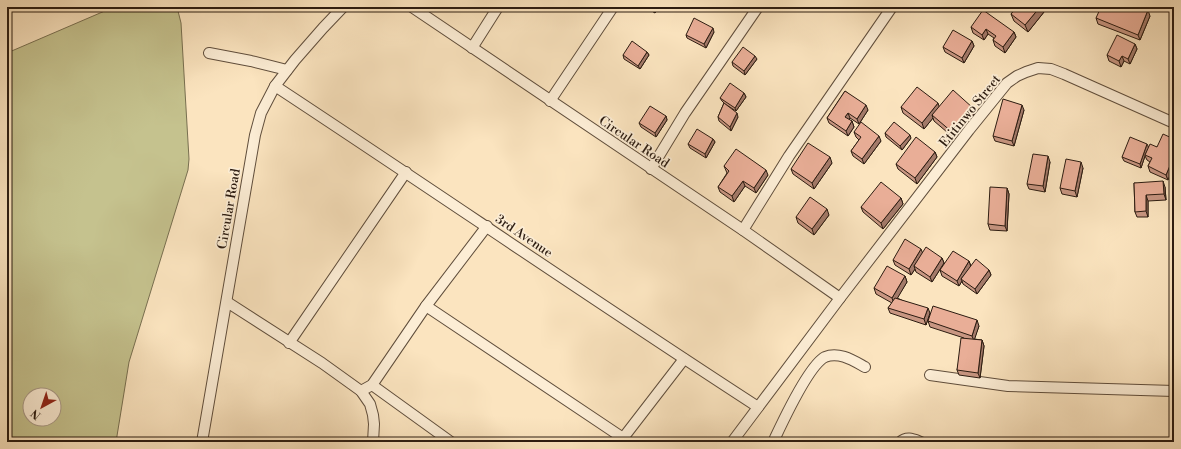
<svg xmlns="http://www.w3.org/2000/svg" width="1181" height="449" font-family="'Libre Bodoni',serif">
<rect width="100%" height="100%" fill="#fbe4bf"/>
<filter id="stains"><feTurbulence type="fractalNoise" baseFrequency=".005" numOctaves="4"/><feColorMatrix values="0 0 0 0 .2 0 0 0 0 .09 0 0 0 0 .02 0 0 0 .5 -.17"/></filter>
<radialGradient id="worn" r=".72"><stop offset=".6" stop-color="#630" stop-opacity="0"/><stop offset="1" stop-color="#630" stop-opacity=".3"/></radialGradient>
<!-- green -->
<path fill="#c5c28e" stroke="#786f50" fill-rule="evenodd" d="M114,7h63l4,16 8,136 -1,11 -59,192 -13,80h-109v-389zM30,395h24v24h-24z"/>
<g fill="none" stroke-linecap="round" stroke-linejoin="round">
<!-- minor casing -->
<g stroke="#604e3c" stroke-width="12">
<g id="minor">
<polyline points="412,7 743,230 840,298"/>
<polyline points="472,48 498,7"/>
<polyline points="209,53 251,61 287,70"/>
<path d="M275,86c161,106 321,216 483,321"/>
<polyline points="550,101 613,7"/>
<polyline points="651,169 685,113 758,7"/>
<polyline points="743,230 789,156 892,7"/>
<polyline points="227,302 322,363 361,391 370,404 373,415 374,424 373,442"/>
<polyline points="426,306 623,438"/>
<polyline points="289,343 406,172"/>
<polyline points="930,375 1008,386 1174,391"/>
<polyline points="372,385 451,442"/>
<polyline points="361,391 372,385 426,306 487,226"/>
<polyline points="202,442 255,135 261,113 275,86 295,60 323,28 343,7"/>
<polyline points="620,442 684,359"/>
<polyline points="732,442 840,298 969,130 1007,83 1017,76 1026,72 1038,68 1051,69 1064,74 1174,123"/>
<path d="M774,442l1,-4c8,-17 34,-73 50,-81 14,-6 29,4 40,10"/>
<path d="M900,442c7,-6 13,-3 21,0"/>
</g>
</g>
<!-- minor -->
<use href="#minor" stroke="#fcedd5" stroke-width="10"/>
</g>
<!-- wall -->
<g fill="#c89682" stroke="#2c1c11">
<polygon points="645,7 659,7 655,13"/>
<polygon points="1017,7 1048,7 1028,32 1014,21 1011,14"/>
<polygon points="1150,16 1140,40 1098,24 1096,18"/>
<polygon points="971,27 1014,32 1016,37 1005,53 995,46 993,40 994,38 988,34 984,40 973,33"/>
<polygon points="714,32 706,48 687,38 686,35"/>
<polygon points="972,41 974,46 964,63 945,52 943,47"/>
<polygon points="1135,44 1137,49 1130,64 1124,61 1121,67 1109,61 1107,55"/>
<polygon points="647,52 649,55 640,69 624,59 623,55"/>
<polygon points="757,59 745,75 733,66 732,62"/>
<polygon points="845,91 868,110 859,124 850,118 849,120 852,121 854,127 848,136 829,123 827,118"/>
<polygon points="744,93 746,97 736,111 725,104 738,117 731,131 719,121 718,117 724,103 722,101 720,98"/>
<polygon points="901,107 939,107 973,108 975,113 954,138 934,121 933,118 924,129 903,113"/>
<polygon points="1024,110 1014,146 995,141 993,136"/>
<polygon points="666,116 667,120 656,137 641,127 639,123"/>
<polygon points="854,132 881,141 864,164 853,156 851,151 859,140 856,137"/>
<polygon points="885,133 911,138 902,150 886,137"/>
<polygon points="713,139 715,142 706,158 690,148 688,144"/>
<polygon points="1148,147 1157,147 1168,180 1150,172 1148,166 1150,162 1147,160 1145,156 1141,168 1124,161 1122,157"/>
<polygon points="935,152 937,157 917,184 898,169 896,164"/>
<polygon points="1050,162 1045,192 1029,189 1027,184"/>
<polygon points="832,163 814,189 793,174 791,169"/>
<polygon points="724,166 768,175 756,193 745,186 734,202 720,192 718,187 727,173"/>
<polygon points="1083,168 1077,197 1062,194 1060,188"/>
<polygon points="1134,183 1165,187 1166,200 1148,201 1148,217 1137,217 1135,212"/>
<polygon points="1007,188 1009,194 1007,231 990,230 988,224"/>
<polygon points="901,198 903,204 883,229 863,212 861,207"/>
<polygon points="829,215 814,235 798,223 796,217"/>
<polygon points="923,253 942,258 944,263 932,282 916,272 915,269 911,275 895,265 893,260"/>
<polygon points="969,261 971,266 989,270 991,275 977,294 963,284 962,281 959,286 942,276 940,270"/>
<polygon points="905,276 907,282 897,298 930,313 926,325 890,313 888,308 892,303 876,294 874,288"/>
<polygon points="928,321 979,326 974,339 982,340 984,346 980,378 959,375 957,370 964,338 930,327"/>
</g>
<!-- shaded-wall -->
<g fill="#a37a6a" stroke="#2c1c11">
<polygon points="655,7 659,7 655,13 653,9"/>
<polygon points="1040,7 1048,7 1028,32 1025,25"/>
<polygon points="1148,10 1150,16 1140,40 1138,35"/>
<polygon points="713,28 714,32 706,48 704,44"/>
<polygon points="986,29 988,34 984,40 982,35"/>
<polygon points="1014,32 1016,37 1005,53 1003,47"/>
<polygon points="972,41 974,46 964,63 962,58"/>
<polygon points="1135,44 1137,49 1130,64 1128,59"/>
<polygon points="647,52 649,55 640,69 638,66"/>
<polygon points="755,56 757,59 745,75 744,71"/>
<polygon points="1122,56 1124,61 1121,67 1119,61"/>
<polygon points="744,93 746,97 736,111 735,108"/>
<polygon points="938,103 940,109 932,115 933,118 924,129 922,123"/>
<polygon points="866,105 868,110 859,124 857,119"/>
<polygon points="1022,105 1024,110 1014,146 1012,141"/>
<polygon points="973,108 975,113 954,138 952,132"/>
<polygon points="737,113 738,117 731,131 730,127"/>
<polygon points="848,113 850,118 847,122 845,117"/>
<polygon points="666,116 667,120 656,137 655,133"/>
<polygon points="852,121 854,127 848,136 846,131"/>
<polygon points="910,135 911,138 902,150 900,146"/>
<polygon points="879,136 881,141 864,164 862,159"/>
<polygon points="713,139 715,142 706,158 705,154"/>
<polygon points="1147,144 1149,148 1145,155 1145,156 1141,168 1140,164"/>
<polygon points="935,152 937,157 917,184 915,178"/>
<polygon points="1048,156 1050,162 1045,192 1043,186"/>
<polygon points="1174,156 1174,166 1168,180 1166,175"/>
<polygon points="830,157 832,163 814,189 812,183"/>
<polygon points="1081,162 1083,168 1077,197 1075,191"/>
<polygon points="766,170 768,175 756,193 754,188"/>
<polygon points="743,181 745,186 734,202 732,196"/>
<polygon points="1163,181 1165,187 1166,200 1164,194"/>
<polygon points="1007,188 1009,194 1007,231 1005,226"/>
<polygon points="1146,195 1148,201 1148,217 1146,211"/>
<polygon points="901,198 903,204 883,229 881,223"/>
<polygon points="827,209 829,215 814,235 812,229"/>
<polygon points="921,249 923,254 914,266 915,269 911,275 909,269"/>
<polygon points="942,258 944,263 932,282 930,277"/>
<polygon points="969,261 971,267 961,279 962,281 959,286 957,281"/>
<polygon points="989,270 991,275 977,294 975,289"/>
<polygon points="905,276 907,282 894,304 892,298"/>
<polygon points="928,308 930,313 926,325 924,319"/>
<polygon points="977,320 979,326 974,341 972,336"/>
<polygon points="982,340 984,346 980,378 978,373"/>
</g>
<!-- building -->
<g fill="#e9ae97" stroke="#2c1c11">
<polygon points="649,7 655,7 653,9"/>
<polygon points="1017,7 1040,7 1025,25 1011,14"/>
<polygon points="1101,7 1140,7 1148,10 1138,35 1096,18"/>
<polygon points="983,10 1014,32 1003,47 993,40 996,36 986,29 982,35 971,27"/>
<polygon points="694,18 713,28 704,44 686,35"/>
<polygon points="953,30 972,41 962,58 943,47"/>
<polygon points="1117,35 1135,44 1128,59 1122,56 1119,61 1107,55"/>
<polygon points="632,41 647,52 638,66 623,55"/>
<polygon points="743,47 755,56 744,71 732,62"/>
<polygon points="730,83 744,93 735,108 720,98"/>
<polygon points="917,87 938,103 922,123 901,107"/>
<polygon points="953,90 973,108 952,132 932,115"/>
<polygon points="845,91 866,105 857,119 848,113 845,117 852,121 846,131 827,118"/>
<polygon points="1003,99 1022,105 1012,141 993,136"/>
<polygon points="724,103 737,113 730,127 718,117"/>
<polygon points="650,106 666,116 655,133 639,123"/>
<polygon points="861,122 879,136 862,159 851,151 861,137 854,132"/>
<polygon points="894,122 910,135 900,146 885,133"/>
<polygon points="697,129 713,139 705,154 688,144"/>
<polygon points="1163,134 1174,139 1174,156 1166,175 1148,166 1152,158 1145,155 1150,144 1157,147"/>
<polygon points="916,137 935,152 915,178 896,164"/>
<polygon points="1130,137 1147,144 1140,164 1122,157"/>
<polygon points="808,143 830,157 812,183 791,169"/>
<polygon points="736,149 766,170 754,188 743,181 732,196 718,187 729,171 724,166"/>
<polygon points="1033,154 1048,156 1043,186 1027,184"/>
<polygon points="1066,159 1081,162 1075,191 1060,188"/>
<polygon points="1163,181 1164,194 1146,195 1146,211 1135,212 1134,183"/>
<polygon points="881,182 901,198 881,223 861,207"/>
<polygon points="990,187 1007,188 1005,226 988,224"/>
<polygon points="810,197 827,209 812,229 796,217"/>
<polygon points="905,239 921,249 909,269 893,260"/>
<polygon points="926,247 942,258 930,277 914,266"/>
<polygon points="953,251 969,261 957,281 940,270"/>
<polygon points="976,259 989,270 975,289 961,279"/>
<polygon points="887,266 905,276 892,298 874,288"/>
<polygon points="895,298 928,308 924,319 888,308"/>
<polygon points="933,306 977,320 972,336 928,321"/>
<polygon points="961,338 982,340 978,373 957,370"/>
</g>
<g text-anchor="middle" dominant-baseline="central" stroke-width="3.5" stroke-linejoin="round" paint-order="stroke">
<!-- street labels -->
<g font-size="13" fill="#2c1c11" stroke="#fcedd5">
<text transform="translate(970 111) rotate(-51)">Etitinwo Street</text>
<text transform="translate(634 142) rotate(34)">Circular Road</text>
<text transform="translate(229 209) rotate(-80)">Circular Road</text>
<text transform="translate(524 236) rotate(34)">3rd Avenue</text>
</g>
</g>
<!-- margin -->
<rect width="1181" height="449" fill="none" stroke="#fbe4bf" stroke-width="24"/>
<rect x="8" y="8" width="1165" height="433" fill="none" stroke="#2c1c11" stroke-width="2"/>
<rect x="12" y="12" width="1157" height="425" fill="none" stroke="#2c1c11"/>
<!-- north arrow -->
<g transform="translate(42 407) rotate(220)"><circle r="19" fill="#fcedd5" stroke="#a99987"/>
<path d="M0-3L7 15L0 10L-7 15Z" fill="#8f2418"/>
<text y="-6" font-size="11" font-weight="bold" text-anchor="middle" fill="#2c1c11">N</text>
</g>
<rect width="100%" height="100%" filter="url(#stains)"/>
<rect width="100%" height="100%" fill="url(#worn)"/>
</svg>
